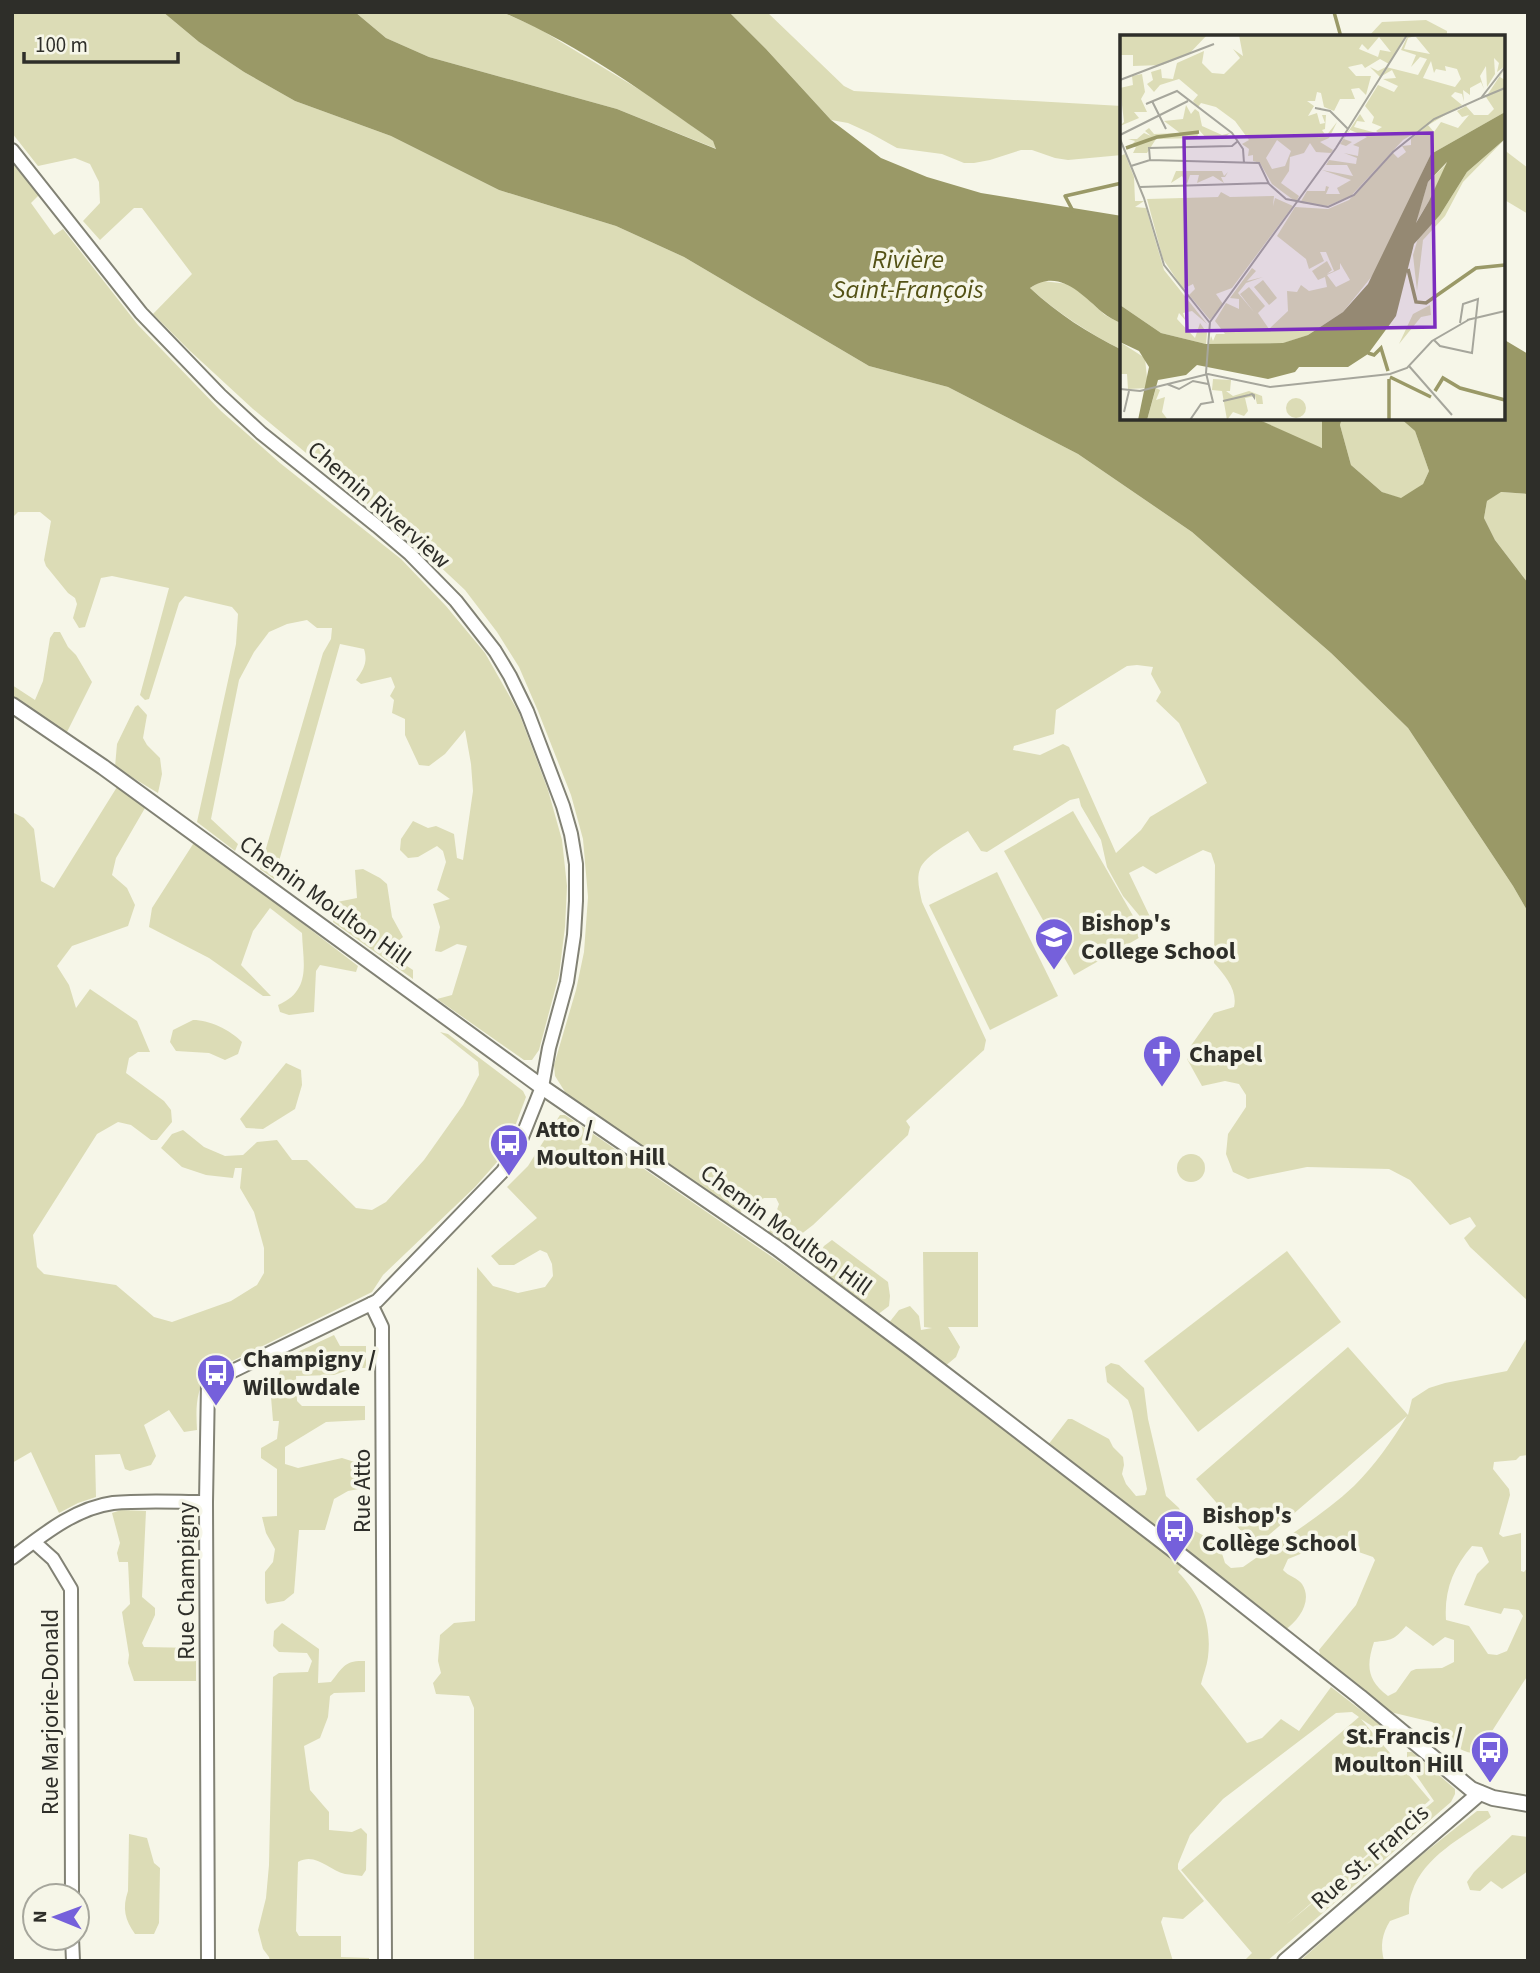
<svg xmlns="http://www.w3.org/2000/svg" width="1540" height="1973" font-family="'Source Sans 3',sans-serif">
<rect width="100%" height="100%" fill="#f6f6e8"/>
<!-- green -->
<g fill="#dcdcb6" fill-rule="evenodd">
<path d="M12,12h151l36,30 45,30 51,29 96,35 108,54 117,36 68,31 185,109 79,21 130,67 114,78 139,121 77,75 105,158 15,26v389l-58,-54 -6,-9 12,-12 -6,-9 -20,8 -40,-45 -21,-11 -82,-2 -59,12 -15,-7 -7,-18 2,-20 18,-27v-12l-7,-11 -14,-3 -23,5 -15,-27 3,-12 24,-34 20,-6c4,-16 -9,-32 -20,-44l1,-98 -4,-12 -8,-3 -47,24 -13,-8 -14,7 24,50 -5,3 -25,-30 -16,-29 -6,-27 -20,-34 -2,-8 -9,2 -83,52 -6,-1 -13,-20c-11,7 -44,25 -48,38 -4,10 0,23 2,33l64,138 -2,10 -78,71 4,6 -2,8 -95,90 -22,17 -10,2 -13,-9 11,-31 -3,-6h-12l-27,16 -170,-119 -12,-19 -1,-11 22,-75 8,-38 4,-55 -5,-58 -12,-44 -33,-84 -19,-44 -22,-35 -32,-42 -48,-45 -164,-136 -64,-59 -36,-36 39,-40 -50,-66h-8l-34,32 -17,-19 17,-18 -1,-21 -9,-18 -15,-6 -37,8 -26,-33zM1137,665l16,2 -2,7 10,18 -5,9 23,22 28,60 -57,34 -9,13 -25,23 -47,-106 -6,-3 -23,11 -27,-5 1,-4 40,-12 2,-24 71,-44z"/>
<polygon points="355,12 502,12 538,28 650,96 713,141 717,149 617,109 429,57 386,38"/>
<polygon points="729,12 767,12 844,86 854,91 1122,106 1122,155 1068,160 1055,158 1032,150 1021,150 990,160 974,163 964,163 942,154 897,148 870,133 848,123 831,120 766,49"/>
<polygon points="1426,20 1447,31 1447,37 1368,37 1382,22"/>
<polygon points="1503,149 1528,168 1528,214 1503,199"/>
<path d="M12,163l27,32 -8,8 23,32 9,-6 75,96 83,86 59,52 121,96 45,47 39,47 34,60 29,77 14,50 5,46 -2,41 -6,48 -20,75 -7,10h-8l-87,-61 15,-4 15,-49 -10,-2 -16,8 -6,-1 5,-24 -7,-23 17,-5 -13,-9 9,-28 -3,-11 -6,-5 -19,11 -10,1 -8,-8 1,-11 12,-18 15,7 8,-2 18,8 3,24 6,2 10,-69 -2,-27 -6,-34 -20,24 -16,12 -10,-1 -14,-30v-16l-13,-6 2,-13 -4,-4 5,-9 -4,-10 -30,7 -5,-4c8,-11 12,-18 8,-31l-24,-5 -66,235 -14,-10 63,-216 8,-14 1,-11h-15l-10,-8 -20,4 -18,8 -15,20 -15,28 -28,139 27,25 -3,7 -38,-29 39,-178 2,-30 -6,-7 -47,-11 -6,7 -30,96 -4,1 -5,-5 29,-107 -57,-12 -11,2 -16,49 -6,1 -6,-10 4,-14 -2,-6 -7,-5 -22,-27 -2,-6 7,-39 -11,-9h-22l-6,6z"/>
<path d="M1042,281l27,3 11,8 25,23 17,9v26c-35,-18 -63,-36 -92,-62z"/>
<polygon points="1255,418 1322,418 1323,448 1314,446"/>
<polygon points="1342,418 1400,418 1415,431 1429,471 1423,484 1402,499 1382,492 1351,465 1340,425"/>
<polygon points="1500,492 1528,494 1528,583 1495,540 1484,518 1487,501"/>
<polygon points="54,632 60,632 68,647 76,655 92,682 67,732 63,732 12,698 12,685 35,700 43,681 50,638"/>
<polygon points="138,705 147,715 143,738 147,745 160,758 162,774 158,793 115,767 117,744 135,707"/>
<path d="M117,787l28,21 -29,50 -4,17 15,13 8,17 -7,21 -56,20 -15,20 12,19 7,23 14,-19 47,32 13,31h-12l-9,6 -3,15 38,28 7,9 1,12 -15,18h-6l-20,-15 -13,-3 -21,12 -64,101 4,32 7,7 72,11 38,32 18,5 59,-21 26,-16 7,-12v-25l-10,-36 -14,-24 2,-20h-7l-2,10 -27,-3 -24,-8 -21,-19 11,-14 11,-4 21,17 21,9 18,-1 14,-13 20,-2 15,20h15l49,48 16,2 14,-8 38,-42 39,-55 16,-30 -1,-13 -38,-30 8,2 75,57 3,6 -21,56 -30,34 -92,88 -11,17 -162,80c-15,17 -14,37 -13,58l-13,2 -15,-22 -25,15 12,31 -5,9 -21,6 -5,-2 -5,-15 -25,1 1,42 -18,6 -19,10 -28,-61 -19,11v-651l12,6 10,11 7,52 13,7z"/>
<polygon points="1073,811 1144,935 1074,975 1004,851"/>
<path d="M195,841l163,125 -2,6 -36,-7 -4,6 -2,41 -25,3 -9,-3 -2,-7c34,-15 25,-42 24,-72l-32,-25 -17,23 -12,34 30,31h-8l-54,-38 -60,-31 3,-19z"/>
<polygon points="363,869 380,878 387,884 392,917 403,937 397,942 377,943 378,947 413,970 413,979 333,922 337,902 357,898 355,870"/>
<polygon points="997,872 1058,996 990,1030 929,905"/>
<path d="M193,1020c17,0 37,10 49,22l-4,12 -13,6 -16,-7 -33,-2 -6,-9 3,-12z"/>
<polygon points="286,1063 301,1070 302,1085 295,1109 263,1129 246,1128 240,1119"/>
<path d="M560,1115h5l24,16 199,137 119,87 1,-1 274,213 -4,5c23,23 34,52 30,85 -1,9 -5,18 -7,27l46,59 15,-5 19,-19 18,12 32,-44 62,48h-7l-25,-16 69,81 -144,125 148,-124 -27,-39v-10h5l43,37v5l-4,8 -184,159h-23l8,-8 -71,-83 178,-153 -7,-5 -16,1 -113,86 -33,36 -12,29v5l26,32 -21,18 -20,-2 -2,5 12,39h-699v-253l-5,-12 -33,-2 -3,-11 8,-10 -3,-12 2,-26 14,-12 21,-2 2,-354 16,19 25,7 27,-6 8,-11 -1,-12 -5,-11 -7,-3 -26,15h-15l-8,-9 46,-38 -30,-31 21,-21z"/>
<circle cx="1191" cy="1168" r="14"/>
<polygon points="832,1240 888,1282 890,1296 889,1306 877,1315 817,1270 816,1260 824,1246"/>
<polygon points="1287,1251 1341,1322 1198,1432 1144,1361"/>
<polygon points="923,1252 978,1252 978,1327 948,1327 960,1347 956,1357 944,1367 888,1324 899,1310 910,1306 919,1316 921,1330 932,1328 924,1327"/>
<polygon points="334,1335 340,1346 366,1346 366,1368 354,1368 334,1375 296,1376 297,1401 302,1406 365,1406 365,1420 326,1422 285,1447 285,1464 298,1468 342,1458 364,1465 364,1488 348,1491 334,1499 325,1530 299,1530 294,1593 284,1601 267,1604 265,1600 265,1572 273,1562 275,1549 266,1533 262,1517 277,1516 277,1469 261,1458 261,1448 277,1439 279,1421 273,1421 271,1397 280,1371 289,1356"/>
<path d="M1528,1336v119l-8,1 -4,4 -22,2 -1,7 16,20 1,6 -11,39 4,3 18,-4v38l3,1 4,-5v108l-50,78c-26,1 -27,-20 -46,-31l-46,-11 -65,-53 -2,-8 37,-45 19,-45 -2,-3 -43,-15 -42,17 -5,11c5,6 15,8 19,14 11,17 -3,36 -17,46l-237,-185 20,-26h4l37,20 4,8 10,10 1,8 -2,9 4,10 10,12 9,-1 2,-6 -15,-78 -4,-11 -21,-18 -2,-15 6,-4 8,2 25,23 4,31 18,77 13,12 7,18 33,18 6,19 6,5 12,-1c37,-26 78,-50 111,-81 21,-21 38,-45 53,-70l-152,131 -59,-68 152,-132 60,68 4,-16 17,-11 16,-5 62,-12zM1472,1546l10,1 7,15 -12,12 -13,31 37,9 3,-6 15,2 4,6 -16,35 -10,4 -9,-1 -19,-28 -23,-6c-2,-29 7,-52 26,-74zM1406,1626l27,20 12,-9 9,3v22l-12,6 -26,1 -5,2 -15,21 -8,4c-21,-16 -22,-30 -14,-54 18,-2 20,-2 32,-16z"/>
<polygon points="121,1510 146,1511 142,1597 155,1608 155,1615 142,1643 144,1647 196,1648 196,1681 134,1681 128,1663 129,1655 122,1612 130,1604 128,1562 119,1562 117,1553 120,1543 112,1513"/>
<path d="M282,1623l37,26 -1,34 13,-1c12,-15 14,-22 34,-21v31l-31,1 -4,3 -2,21 -8,21 -16,8 6,44 19,22v18l23,2 9,-4 6,6 -1,36 -4,6c-5,-1 -11,-1 -17,-2 -17,-4 -29,-22 -47,-12l-2,69 3,5h42v21l28,1v3h-99l-1,-4 -6,-8 -5,-19 8,-32 3,-33 4,-188 6,-4 29,-1 4,-11 -5,-8 -28,-1 -6,-6 1,-15z"/>
<path d="M1477,1811h11l3,6c-29,21 -67,39 -79,75 -3,7 -3,15 -3,22l-19,7c-8,13 -10,24 -6,40h-84l94,-84z"/>
<path d="M129,1834l18,4 7,25 6,5 -1,55 -5,11h-19c-10,-14 -13,-26 -7,-43z"/>
<polygon points="1512,1835 1528,1837 1528,1871 1502,1889 1491,1881 1480,1891 1470,1890 1467,1882 1474,1872"/>
</g>
<!-- water -->
<path fill="#9a9967" d="M163,12h192l31,26 43,19 188,52 99,40 -3,-8c-67,-47 -135,-97 -211,-129h227l37,37 65,71 50,38 46,19 54,16 141,23v108c-7,-4 -14,-7 -20,-12 -21,-18 -43,-44 -72,-24 28,26 58,45 92,62v68h133l67,30v-30h20l-2,7 11,40 31,27 19,6 22,-14 6,-13 -14,-40 -15,-13h103v-79l25,15v140l-27,-2 -14,9 -3,17 11,22 33,43v329l-15,-26 -105,-158 -77,-75 -139,-121 -114,-78 -130,-67 -79,-21 -185,-109 -68,-31 -117,-36 -108,-54 -96,-35 -51,-29 -45,-30z"/>
<g fill="none" stroke-linecap="round" stroke-linejoin="round">
<!-- stream -->
<g stroke="#9a9967" stroke-width="3.5">
<polyline points="1334,12 1341,37"/>
<polyline points="1073,211 1065,196 1122,183"/>
</g>
<!-- minor casing -->
<g stroke="#828275" stroke-width="16">
<g id="minor">
<polyline points="12,150 141,313 220,395 261,433 377,526 410,554 456,601 495,651 510,676 527,711 563,806 571,834 576,864 576,901 574,935 567,982 549,1048 542,1087 520,1142 503,1171 377,1301 208,1383 206,1502 208,1961"/>
<polyline points="371,1304 382,1327 382,1338 385,1961"/>
<polyline points="34,1542 53,1559 71,1589 72,1896"/>
<path d="M12,1558c29,-22 63,-50 101,-55 28,-3 64,-1 93,-1"/>
<polyline points="72,1938 73,1961"/>
</g>
</g>
<!-- tertiary casing -->
<g stroke="#828275" stroke-width="18">
<g id="tertiary">
<polyline points="12,705 103,767 542,1087 777,1248 912,1349 1184,1558 1360,1697 1471,1789 1493,1798 1528,1804"/>
<polyline points="1285,1961 1480,1793"/>
</g>
</g>
<!-- minor -->
<use href="#minor" stroke="#fff" stroke-width="12"/>
<!-- tertiary -->
<use href="#tertiary" stroke="#fff" stroke-width="14"/>
</g>
<!-- icons -->
<defs>
<g id="school-pin" transform="scale(2.0125)"><path d="M0 17L-7.5 6A9.5 9.5 0 1 1 7.5 6Z" fill="#7560db" stroke="#f6f6e8"/><path d="M0-5L7-2L0 1L-7-2ZM-4 1L0 2.5L4 1V4Q0 6-4 4Z" fill="#fff"/></g>
<g id="church-pin" transform="scale(2.0125)"><path d="M0 17L-7.5 6A9.5 9.5 0 1 1 7.5 6Z" fill="#7560db" stroke="#f6f6e8"/><path d="M-1.2-6h2.4v3.5h3.3v2.4h-3.3V6h-2.4V-.1h-3.3v-2.4h3.3Z" fill="#fff"/></g>
<g id="bus-pin" transform="scale(2.0125)"><path d="M0 17L-7.5 6A9.5 9.5 0 1 1 7.5 6Z" fill="#7560db" stroke="#f6f6e8"/><path d="M-5-6H5V4H4V6H2V4H-2V6H-4V4H-5ZM-3.5-4V0h7V-4ZM-3.5 1.2v1.5H-2V1.2ZM2 1.2v1.5H3.5V1.2Z" fill="#fff"/></g>
</defs>
<g fill-rule="evenodd">
<use href="#school-pin" x="1054" y="937"/>
<use href="#church-pin" x="1162" y="1054"/>
<use href="#bus-pin" x="509" y="1143"/>
<use href="#bus-pin" x="216" y="1373"/>
<use href="#bus-pin" x="1175" y="1529"/>
<use href="#bus-pin" x="1490" y="1750"/>
</g>
<g text-anchor="middle" dominant-baseline="central" stroke-width="7" stroke-linejoin="round" paint-order="stroke">
<!-- street labels -->
<g font-size="24" fill="#2e2e29" stroke="#f6f6e8">
<text transform="translate(379 505) rotate(41)">Chemin Riverview</text>
<text transform="translate(325 901) rotate(36)">Chemin Moulton Hill</text>
<text transform="translate(786 1230) rotate(36)">Chemin Moulton Hill</text>
<text transform="translate(362 1491) rotate(-90)">Rue Atto</text>
<text transform="translate(186 1581) rotate(-90)">Rue Champigny</text>
<text transform="translate(50 1712) rotate(-90)">Rue Marjorie-Donald</text>
<text transform="translate(1370 1857) rotate(-41)">Rue St. Francis</text>
</g>
<!-- poi labels -->
<g font-size="24" font-weight="bold" fill="#2e2e29" stroke="#f6f6e8" text-anchor="start">
<text x="1081" y="923">Bishop's<tspan x="1081" dy="28">College School</tspan></text>
<text x="1189" y="1054">Chapel</text>
<text x="536" y="1129">Atto /<tspan x="536" dy="28">Moulton Hill</tspan></text>
<text x="243" y="1359">Champigny /<tspan x="243" dy="28">Willowdale</tspan></text>
<text x="1202" y="1515">Bishop's<tspan x="1202" dy="28">Collège School</tspan></text>
<text x="1463" y="1736" text-anchor="end">St.Francis /<tspan x="1463" dy="28">Moulton Hill</tspan></text>
</g>
<!-- water labels -->
<g font-size="26" font-style="italic" fill="#545216" stroke="#f6f6e8">
<text x="908" y="259">Rivière<tspan x="908" dy="30">Saint-François</tspan></text>
</g>
</g>
<!-- overview -->
<g transform="translate(1120 35)">
<rect width="385" height="385" fill="#f6f6e8"/>
<path d="M0,0h87l-18,19 -27,11 -29,1v-11h-13zM119,0h167l-17,29 -9,-5 -15,9 -3,-4 -14,3 8,9h15l-5,19 -7,-7 -8,1 4,10h-15l-6,12 -10,-4 -3,-14 -4,-1 -2,9h-8l7,5 -6,10 9,-3 3,11 5,-1 -3,-8h4l-1,14 -3,1 4,6 11,-14 -8,16 -9,4 13,8 -2,3 -15,-1 -6,-9 -6,10 -14,4 -1,14 -8,12 18,13 -3,6 -24,-18 -12,-21 -7,-2v-6l-5,1 1,-7 -7,-5 7,-4 -14,-19 -19,-14 -15,-4 -3,4 -5,-6 5,-6 -19,-16 -19,6 -6,7 -7,-8 6,-4 -2,-8 10,-3 1,9 11,1 4,-16 27,-12 -2,12 10,10 12,1 16,-16 -7,-9 10,7zM259,2l12,15 -11,-2 -2,7 -19,-8 3,-5 6,6zM157,105l14,11 -6,15 -13,3 -6,-11zM288,0l7,1 -7,2 -4,11 26,5 -14,-17 89,-2v31l-8,6 2,-9 -5,-5 1,16 -8,13 -1,-21 -6,10 4,13 -3,-7 -11,6v7l-7,-5 1,12 -2,-8 -7,-2 -4,4 11,9 -59,35 -52,56 -24,10 -27,-3 7,-12h18l1,-5 3,1 -3,7h14l-3,-6 14,-8 -29,-10 31,6 -6,-11h-21l3,-5 27,4 1,-6 -13,-5 14,3 1,-9 -6,-2 14,-8 -17,-7 -6,9 8,3 -6,4 -6,-2 20,-30 5,8 -8,-1 -3,6 26,7 -4,-3 6,-4 -10,-4 2,-6 -9,-11 13,-21 16,7 4,-6 -15,-7 13,-1 -4,-8 -12,7 -10,-10 8,4 8,-4 32,8 9,-16 -7,-2 -9,10 5,-12 -15,-5zM311,26l3,12 2,-4 10,2 -1,-5 12,3 4,10 -6,8 -32,-9zM385,33l-5,9 5,3v32l-74,42 -54,116 -34,42 -35,23 -24,8 -75,2 2,-9 2,5 3,-7h9l-10,-13 11,-18 13,6v-10l-9,-1 22,-30 4,3 -9,10 16,-4 -17,6 -8,10 16,19 -14,-18 9,-7 16,19 -7,7 11,16 19,-18 -1,-20 10,1 4,-7 8,6 18,-4 -2,-10 -7,3 -6,-9 15,-10 5,9 -5,4 7,-3 -8,-19h-6l4,9 -15,8 -3,-10 -29,-23 18,-29 33,2 21,-9 44,-47 5,5 8,-6 -4,-6 9,-1v-6l17,-14 6,7 7,-10 17,6 11,-13 -7,2 -5,-6 9,-5 8,9h14l6,-6 -8,-12zM220,228l10,17 -14,7 -9,-12 13,-6zM22,39l3,18 -4,7 6,13h-13l5,6 -19,8 4,-4 -4,-34 13,-3 -1,-9zM66,70l5,9 4,-5 4,3 3,14 20,9 8,-2 -6,5 -17,1 -8,-9 -2,8 -41,1 -9,14h-14l3,-6h-6l5,-6 -7,-2h9l7,-6 7,3 -6,-5 4,-3 5,6 26,-1 -16,-12 19,-2zM385,104l-42,43 -18,34 -22,24 -6,51 -4,-36 5,-17 22,-23 27,-43zM5,119l9,23 1,24h9l-9,6 11,1 18,62 43,54 -15,-13 -9,2 3,8 -7,-8 -2,6 18,19 5,-15 7,10 -1,11 -45,-11 -41,-28v-149zM328,127l-19,39 -14,23 13,-42zM56,136h46l2,5 4,-4 -3,5h-4l3,6 -11,-7 -16,7 2,-8h-9l-3,9 -5,-8 -11,7zM101,157l9,5 44,-1 -1,10 2,-8 18,8 -61,82 -16,6 7,10 -13,16 -21,-25 6,-6 -2,-5 -10,5 -20,-30 -16,-60 71,-2zM143,245l14,18 -8,7 -15,-18zM310,270l1,10 -10,2 -22,27 14,-30zM252,286l-1,9 -17,21 -2,-6 7,-16zM0,307l25,16 3,30 -20,1 -1,-15h-7zM93,344l18,1 -1,11h-4l7,5 16,-5 13,5 1,8h-6l-2,-8 -10,2 3,13 -4,5 -11,-4 -6,8 -5,-29 -10,-1zM36,353l4,2 -4,10 9,-3 -3,15 6,8h-21zM166 373a10 10 0 1 1 20 0a10 10 0 1 1-20 0Z" fill="#dcdcb6" fill-rule="evenodd"/>
<path d="M385,77v27l-38,33 -27,43 -26,29 -18,72 -28,38 -20,13h-49l-4,5 -27,7 -71,-14 -11,10 -28,5 -11,40h-9l11,-53 -10,-16 -19,-9v-37l41,28 45,11 77,-1 25,-8 35,-23 25,-28 63,-130zM327,127l-18,39 -13,22 12,-41z" fill="#9a9967" fill-rule="evenodd"/>
<path fill="none" stroke="#9a9967" stroke-width="3.5" d="M6,113l31,-11 42,-5M288,234l8,33 10,1 50,-35 29,-3M248,318l6,2 7,-7 7,23M270,342l41,20M269,344v41M315,356l8,-13 17,10 45,12"/>
<path fill="none" stroke="#a6a69c" stroke-width="2" d="M0,45l94,-36M361,63l24,-10M32,66l14,28M26,69l31,-13 55,42 11,16 1,14M201,74l-6,-1 15,3 18,18M0,100l68,-34M0,104l24,59 20,67 46,58M30,125l-1,-12 83,-2 6,-5M11,131l19,-6 109,3 10,21 17,15 42,8 26,-12 39,-43 41,-33 47,-21 24,-31M20,152l129,-4M347,285l38,-9M314,305l6,6 32,7 6,-54 -15,5 -3,19M289,331l43,49M47,349l12,5 14,-8 15,3M0,354l20,2 68,-17 62,13 120,-13 17,-6 25,-27 38,-22M103,366l26,-6 3,-1 2,1v2l-2,-3M4,377l5,-21M70,385l11,-16 12,-2 -7,-29 4,-51 126,-174 71,-113"/>
<path fill="#7b2cbf" fill-opacity="0.15" stroke="#7b2cbf" stroke-width="3.5" d="M312,98l3,194 -248,4 -3,-193z"/>
<rect width="385" height="385" fill="none" stroke="#2e2e29" stroke-width="3.5"/>
</g>
<!-- border -->
<rect width="1540" height="1973" fill="none" stroke="#2e2e29" stroke-width="28"/>
<!-- north arrow -->
<g transform="translate(56 1917) rotate(271)"><circle r="33" fill="#f6f6e8" stroke="#a6a69c" stroke-width="2"/>
<path d="M0-5L12 26L0 18L-12 26Z" fill="#7560db"/>
<text y="-10" font-size="19" font-weight="bold" text-anchor="middle" fill="#2e2e29">N</text>
</g>
<!-- scale -->
<path d="M24 52v10h154v-10" fill="none" stroke="#2e2e29" stroke-width="3.5"/>
<text x="35" y="52" font-size="21" fill="#2e2e29" stroke="#f6f6e8" stroke-width="5" paint-order="stroke">100 m</text>
</svg>
